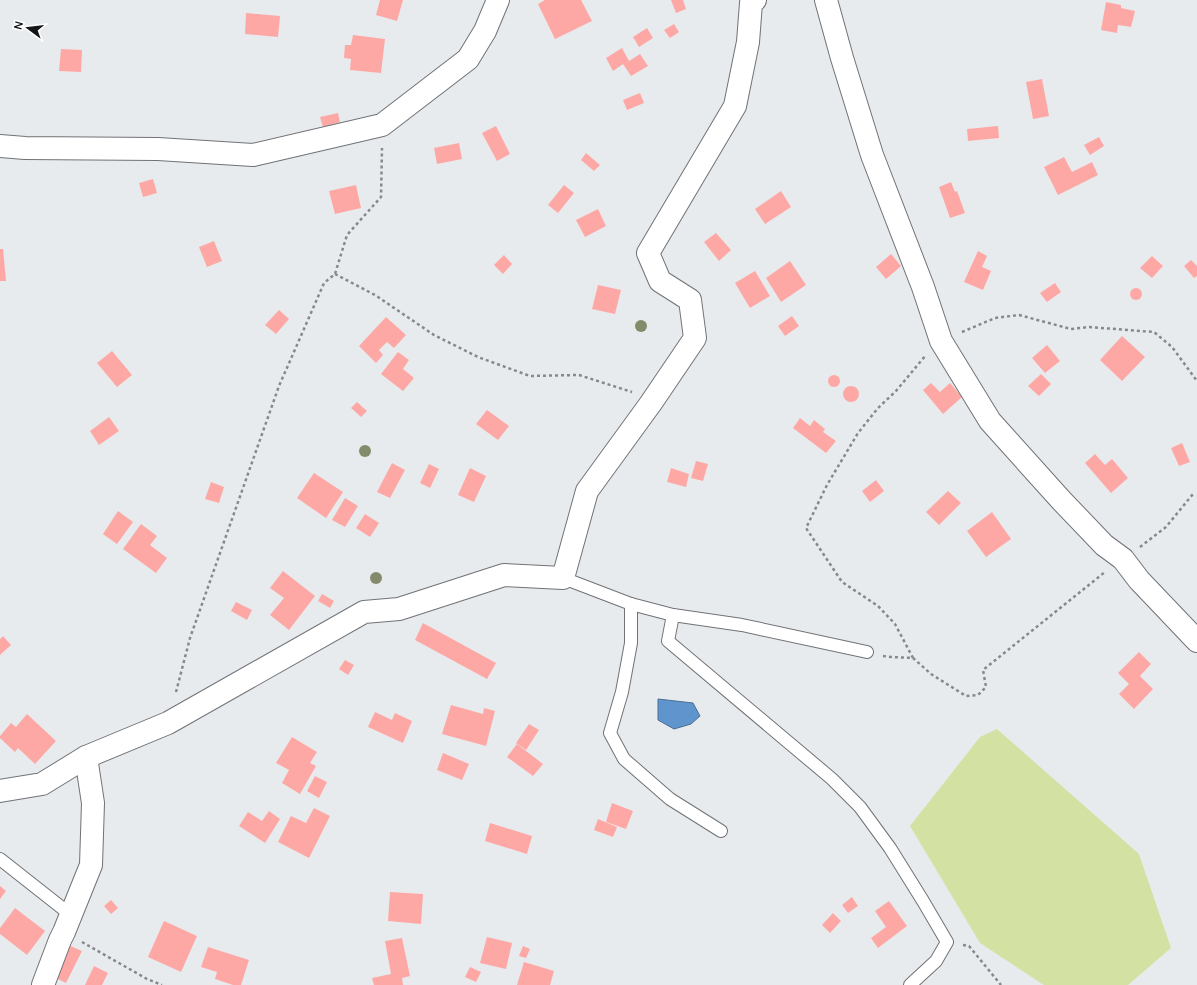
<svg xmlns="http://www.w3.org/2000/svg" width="1197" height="985" font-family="Manrope,sans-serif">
<rect width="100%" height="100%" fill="#e8ebee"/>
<!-- green -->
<polygon fill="#d3e1a3" points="997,729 1139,854 1171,948 1128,985 1044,985 980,943 910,826 980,737"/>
<!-- water -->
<polygon fill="#6094cd" stroke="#4a6e96" points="658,699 693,703 700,716 691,724 674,729 658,720"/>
<!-- building -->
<g fill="#fea8a6">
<polygon points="380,0 403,0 397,21 376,15"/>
<polygon points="545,0 581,0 592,21 555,39 538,4"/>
<polygon points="671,0 683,0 686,9 676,13"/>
<polygon points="1106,2 1121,5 1121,8 1135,11 1131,27 1118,25 1117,33 1101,30"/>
<polygon points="246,13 280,16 278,37 245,34"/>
<polygon points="674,24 679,32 670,38 664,30"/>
<polygon points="647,28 653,38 639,47 633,37"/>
<polygon points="353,35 385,39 381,73 350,70 351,59 344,58 345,45 351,45"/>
<polygon points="622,48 629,61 640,54 648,66 631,76 623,64 613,71 606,58"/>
<polygon points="61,49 82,50 81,72 59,71"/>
<polygon points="1042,79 1049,116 1033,119 1026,82"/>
<polygon points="640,93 644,103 627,110 623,100"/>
<polygon points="338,113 340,122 323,127 320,117"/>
<polygon points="496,126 510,154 497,161 482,133"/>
<polygon points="998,126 999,138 968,141 967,129"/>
<polygon points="1099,137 1104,146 1090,155 1084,145"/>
<polygon points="459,143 462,159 437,164 434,148"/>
<polygon points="586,153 600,165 594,171 581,160"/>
<polygon points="1064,157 1072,172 1092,162 1098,175 1058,195 1044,167"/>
<polygon points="153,179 157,193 143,197 139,183"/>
<polygon points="951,182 955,192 957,191 965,213 950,218 939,187"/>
<polygon points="356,185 361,208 335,214 329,191"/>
<polygon points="564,185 574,193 558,213 548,205"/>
<polygon points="781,191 791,207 765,224 755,209"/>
<polygon points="598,209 606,226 585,237 576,220"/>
<polygon points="716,233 731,250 719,261 704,242"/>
<polygon points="214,241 222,261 207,267 199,247"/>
<polygon points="0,249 3,249 6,281 0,281"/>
<polygon points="978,251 987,256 982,267 991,271 983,290 964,282"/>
<polygon points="891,254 901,266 886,279 876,267"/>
<polygon points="504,255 512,264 503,274 494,265"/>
<polygon points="1152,256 1163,266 1152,278 1140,268"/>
<polygon points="1191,260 1197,266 1197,276 1194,278 1184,266"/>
<polygon points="790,261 806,285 781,302 766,278"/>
<polygon points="755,271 770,296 750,308 735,283"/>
<polygon points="1055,283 1061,292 1047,302 1040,293"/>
<polygon points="598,285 621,290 615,314 592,309"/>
<circle cx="1136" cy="294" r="6"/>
<polygon points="279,310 289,319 276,334 265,325"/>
<polygon points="792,316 799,326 785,336 778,326"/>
<polygon points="386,317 406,335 394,348 387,342 379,350 383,355 376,363 359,346"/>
<polygon points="1122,336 1145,357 1122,381 1100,360"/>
<polygon points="1047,345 1060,361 1045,373 1032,358"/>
<polygon points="112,351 132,375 117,387 97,363"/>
<polygon points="398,352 409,360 403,369 414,378 403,391 381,374"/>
<polygon points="1041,374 1051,384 1039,396 1028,386"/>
<circle cx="834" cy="381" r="6"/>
<polygon points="931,383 940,392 950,383 962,397 943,414 923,390"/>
<circle cx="851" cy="394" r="8"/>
<polygon points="357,402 367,411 361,417 351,408"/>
<polygon points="487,410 509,426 498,440 476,424"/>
<polygon points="109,417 119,431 99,445 90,431"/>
<polygon points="800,418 810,426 814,420 825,429 823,432 836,441 826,453 793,428"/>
<polygon points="1182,443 1190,462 1179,466 1171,448"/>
<polygon points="1095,454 1105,465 1112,459 1128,478 1111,493 1085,463"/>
<polygon points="696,461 708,464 703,481 691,478"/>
<polygon points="392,463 405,470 390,498 377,492"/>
<polygon points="429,464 439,469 430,488 420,483"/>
<polygon points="470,468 486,476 474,502 458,495"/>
<polygon points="671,468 689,474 686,487 667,482"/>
<polygon points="314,473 343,492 326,518 297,498"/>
<polygon points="876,480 884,491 870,502 862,491"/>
<polygon points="211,482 224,487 219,503 205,499"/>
<polygon points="948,491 961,503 939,525 926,512"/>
<polygon points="345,498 358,506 345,527 332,520"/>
<polygon points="118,511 133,522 117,544 103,534"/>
<polygon points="992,512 1011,539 986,557 967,531"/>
<polygon points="365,514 379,523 370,537 356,528"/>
<polygon points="141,524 157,536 150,545 167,558 156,573 123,549"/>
<polygon points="283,571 315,596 289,630 270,615 284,598 270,588"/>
<polygon points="322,594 334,601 330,608 318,601"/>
<polygon points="236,602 252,610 247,620 231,611"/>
<polygon points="423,623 496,663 487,679 415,640"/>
<polygon points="3,636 11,645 0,655 0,639"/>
<polygon points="1139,652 1151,664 1140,676 1153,689 1134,709 1119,694 1129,684 1118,673"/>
<polygon points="345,660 354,665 348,675 339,669"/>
<polygon points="451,705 483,714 484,708 495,711 486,746 442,734"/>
<polygon points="375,712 392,720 395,713 412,721 403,743 368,727"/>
<polygon points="27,714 56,741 35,764 18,748 15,752 0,738 0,736 11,723 16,727"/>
<polygon points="529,724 539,730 526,750 516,743"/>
<polygon points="292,737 317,752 310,763 316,766 300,794 282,783 289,770 276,763"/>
<polygon points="517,744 543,764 533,776 507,757"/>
<polygon points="443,753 469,764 462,780 437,770"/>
<polygon points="315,776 327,782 319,798 307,791"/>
<polygon points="612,803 633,811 626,829 606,822"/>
<polygon points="314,808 330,816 309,858 278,842 291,816 306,823"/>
<polygon points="269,811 280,819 265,843 239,826 248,812 262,821"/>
<polygon points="598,819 617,827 613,837 594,830"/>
<polygon points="490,823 532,836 527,854 485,841"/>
<polygon points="0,886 6,891 0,899"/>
<polygon points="390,892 423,894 421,924 388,921"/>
<polygon points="852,897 858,906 848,913 842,905"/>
<polygon points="111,900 118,908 111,914 104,906"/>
<polygon points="889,901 907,926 878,948 871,938 886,927 875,911"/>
<polygon points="15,908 45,931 27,955 0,934 0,928"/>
<polygon points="833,913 841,921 830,933 822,925"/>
<polygon points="164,921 197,936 181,972 148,957"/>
<polygon points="487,937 512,943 506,969 480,963"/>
<polygon points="402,938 410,976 402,978 403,985 374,985 372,978 391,974 385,941"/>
<polygon points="66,944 82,951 66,983 50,975"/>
<polygon points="523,946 530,949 526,958 519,956"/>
<polygon points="208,947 249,960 241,985 233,985 215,979 217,972 201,967"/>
<polygon points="524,962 554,971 550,985 517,985"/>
<polygon points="94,966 108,973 102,985 85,985"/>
<polygon points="470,967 481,972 476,982 465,977"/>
</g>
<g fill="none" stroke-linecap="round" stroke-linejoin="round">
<!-- service casing -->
<g stroke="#707276" stroke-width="14">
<g id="service">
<polyline points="563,578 631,604 673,615 742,625 867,652"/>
<polyline points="631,604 631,643 622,692 610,733 624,759 670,799 721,831"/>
<polyline points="673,615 668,641 832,779 860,807 890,848 923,901 947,942 936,961 910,985"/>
<polyline points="0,859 71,915"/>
</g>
</g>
<!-- minor casing -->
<g stroke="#707276" stroke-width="24">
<g id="minor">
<polyline points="826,0 842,58 872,155 923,287 941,341 990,421 1061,500 1104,545 1123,559 1139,580 1197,641"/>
<polyline points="0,146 25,148 158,149 253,155 382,125 468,59 485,31 498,0"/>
<polyline points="0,791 42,784 86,757 168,723 364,612 399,609 504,575 563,578 587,491 651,403 695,338 690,300 660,281 648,253 735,106 748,42 751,3 755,0"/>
<polyline points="43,985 60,940 64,932 91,865 93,803 86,757"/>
</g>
</g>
<!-- path -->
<g stroke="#87888b" stroke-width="2.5" stroke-dasharray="3 3" stroke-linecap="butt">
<polyline points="335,274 375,295 434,335 478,357 530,376 579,375 632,392"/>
<polyline points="962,332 995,318 1019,315 1071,329 1089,327 1154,332 1172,347 1197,381"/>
<polyline points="1140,547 1166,527 1193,494"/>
<polyline points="883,656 891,657 913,658 931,674 966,696 978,695 986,687 983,670 1105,572"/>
<polyline points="913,658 895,624 878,606 842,582 806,528 827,485 858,433 878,408 896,391 926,355"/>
<polyline points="176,692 190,638 279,386 324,283 335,274 347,235 381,197 382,148"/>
<polyline points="82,942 147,979 162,985"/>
<polyline points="963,945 969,946 1001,985"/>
</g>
<!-- service -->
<use href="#service" stroke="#fff" stroke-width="12"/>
<!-- minor -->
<use href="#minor" stroke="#fff" stroke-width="22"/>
</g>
<!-- trees -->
<g fill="#848b6b">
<circle cx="641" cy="326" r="6"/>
<circle cx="365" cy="451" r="6"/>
<circle cx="376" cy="578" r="6"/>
</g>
<!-- north arrow -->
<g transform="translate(28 28) rotate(285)" stroke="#ffffff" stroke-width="3" paint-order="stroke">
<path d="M0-3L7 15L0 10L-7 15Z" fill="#151517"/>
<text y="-6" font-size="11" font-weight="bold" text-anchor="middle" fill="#151517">N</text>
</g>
</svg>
